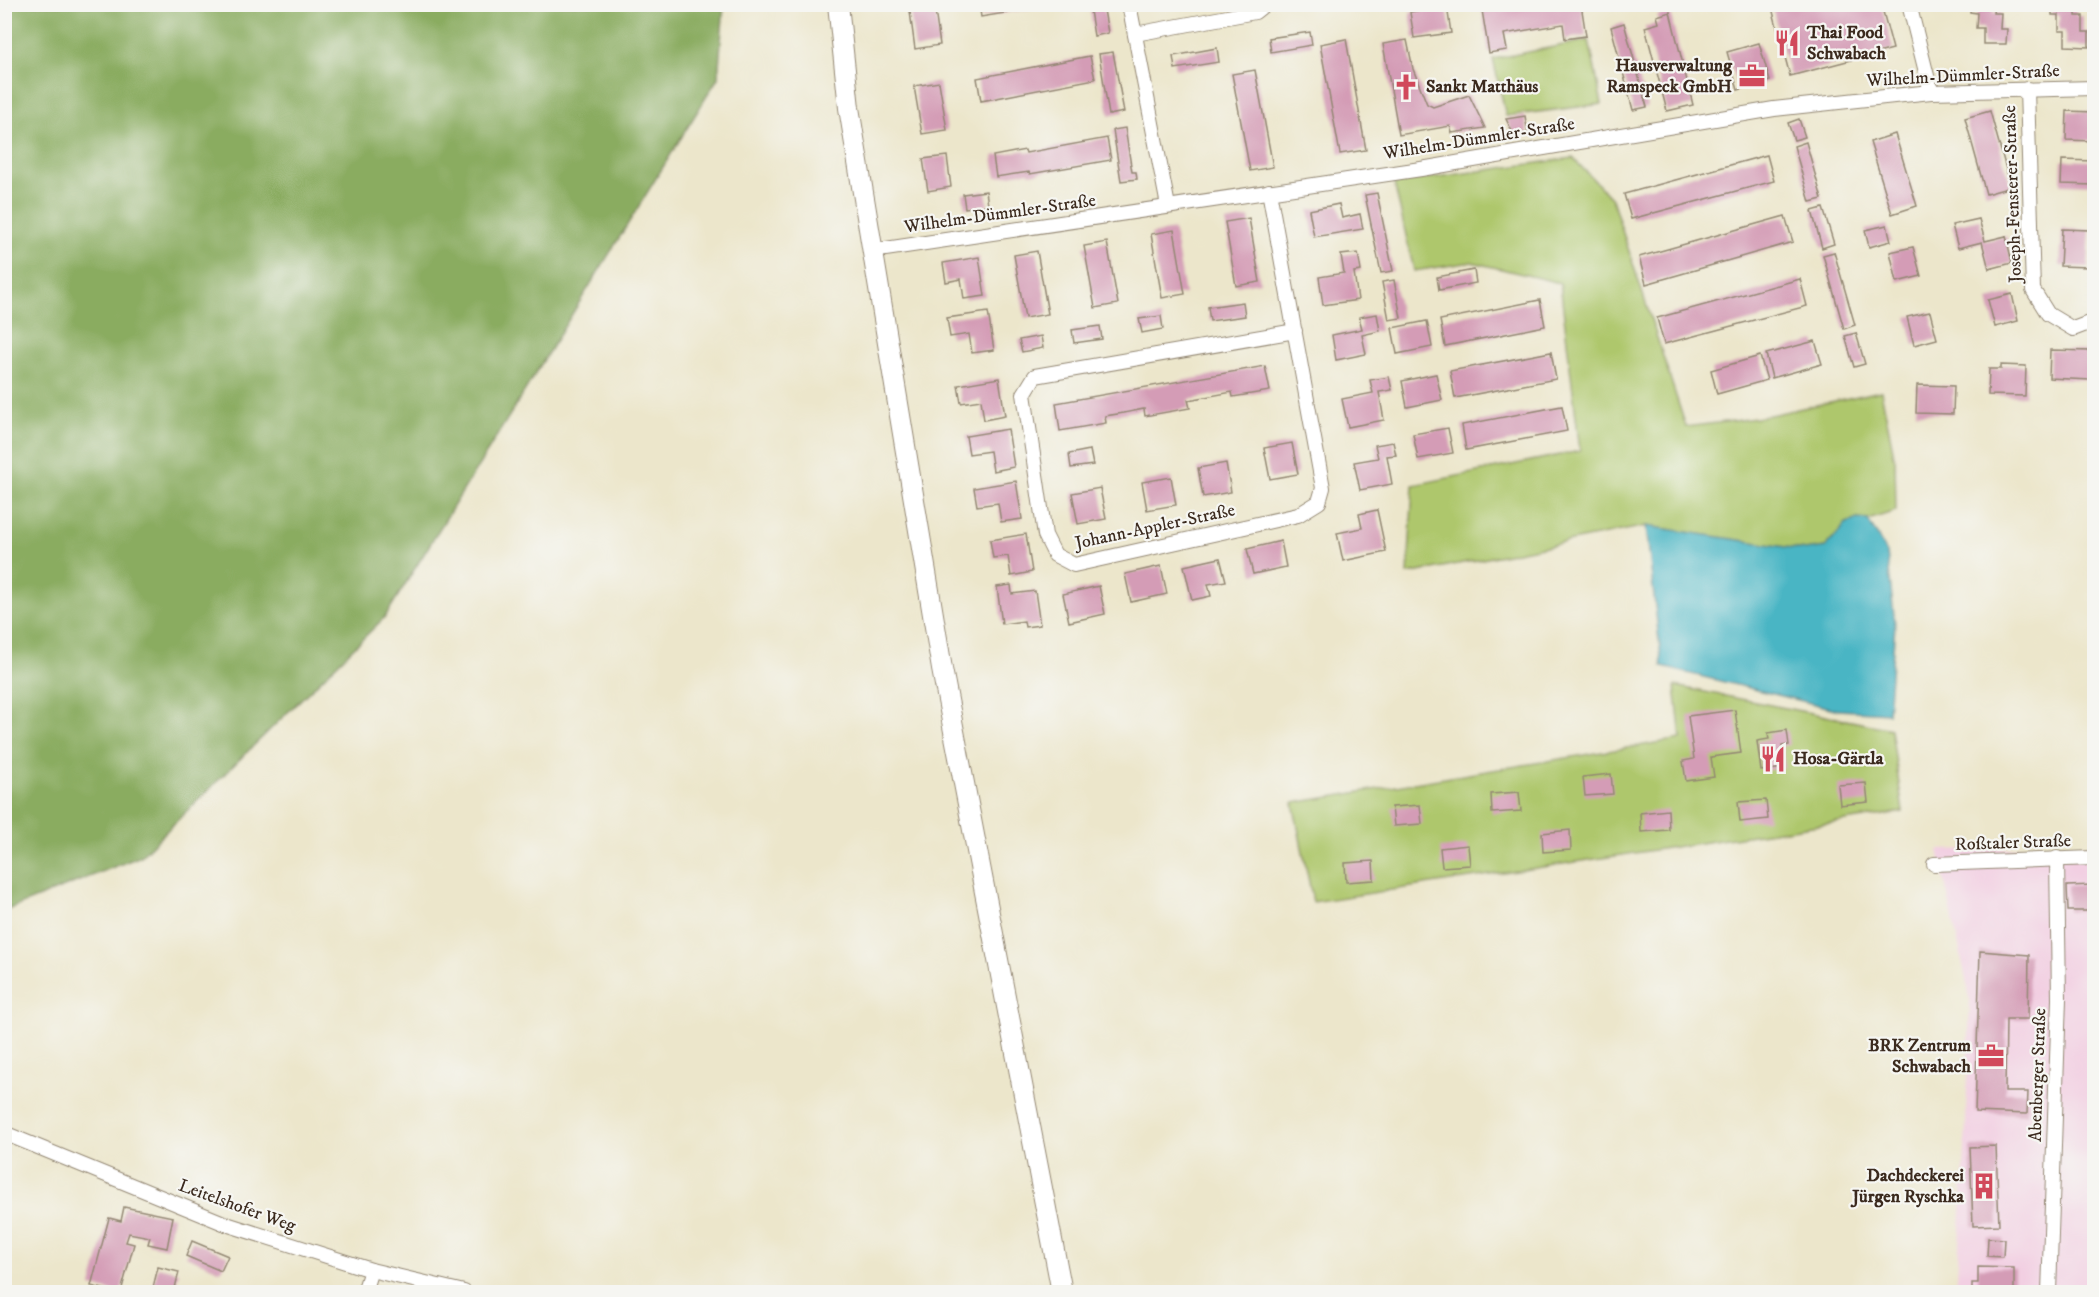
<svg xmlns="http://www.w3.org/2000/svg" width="2099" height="1297" font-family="'IM FELL DW Pica',serif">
<rect width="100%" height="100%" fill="#f6f6f2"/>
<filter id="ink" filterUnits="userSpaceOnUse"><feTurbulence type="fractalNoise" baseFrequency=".0167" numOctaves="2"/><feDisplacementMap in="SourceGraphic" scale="12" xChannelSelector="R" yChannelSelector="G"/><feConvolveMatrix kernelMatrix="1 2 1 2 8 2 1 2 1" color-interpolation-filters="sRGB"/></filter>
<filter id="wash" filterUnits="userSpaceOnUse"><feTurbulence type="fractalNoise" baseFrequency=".008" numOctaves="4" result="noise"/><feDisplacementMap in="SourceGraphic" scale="24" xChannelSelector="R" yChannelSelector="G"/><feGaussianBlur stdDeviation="1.35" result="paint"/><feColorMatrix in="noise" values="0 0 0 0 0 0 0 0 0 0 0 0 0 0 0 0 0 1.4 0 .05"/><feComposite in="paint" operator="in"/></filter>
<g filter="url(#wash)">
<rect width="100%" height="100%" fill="#ece6cb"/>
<!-- built -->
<polygon fill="#f2cfe2" points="2094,846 2094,1292 1956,1292 1965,1149 1970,998 1938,850"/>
<!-- green -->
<g fill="#aec76c" stroke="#747845" stroke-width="1.5">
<polygon points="1589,40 1602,104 1506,116 1493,59"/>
<polygon points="1573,158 1612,199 1686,427 1756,418 1881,391 1895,460 1896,511 1868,520 1856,519 1845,525 1826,547 1805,550 1646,526 1408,574 1413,485 1580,451 1560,283 1472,262 1414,271 1394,183"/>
<polygon points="1675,686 1891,729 1903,812 1313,902 1293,803 1681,739"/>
</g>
<!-- forest -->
<polygon fill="#8aac60" stroke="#626b3f" stroke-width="1.5" points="4,5 724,5 718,78 385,617 141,856 5,911"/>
<!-- water -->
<polygon fill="#48b5c4" stroke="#427071" stroke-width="1.5" points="1856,519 1868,520 1887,553 1895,625 1888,713 1839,710 1662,667 1646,526 1805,550 1826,547 1845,525"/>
<g id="blocks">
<!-- building -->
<g fill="#d49cb6">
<polygon points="909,4 934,4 940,45 915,49"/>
<polygon points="979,4 1047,4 1047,6 981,17"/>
<polygon points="1089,4 1103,4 1108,33 1094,36"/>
<polygon points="1481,4 1581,4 1586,36 1565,39 1563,24 1504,34 1507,50 1489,53"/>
<polygon points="1771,4 1881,4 1893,49 1790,76"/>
<polygon points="1970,4 1994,4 1993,13 2001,13 2000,29 2007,29 2006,44 1983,44 1983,28 1976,28 1977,13 1970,12"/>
<polygon points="2052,4 2076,4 2076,16 2083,16 2083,32 2089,32 2089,47 2065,46 2065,31 2059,31 2059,15 2052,15"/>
<polygon points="1447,6 1451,33 1414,38 1410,12"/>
<polygon points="1670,12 1693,105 1667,111 1645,27 1659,23 1657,16"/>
<polygon points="1624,23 1647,107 1633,110 1611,27"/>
<polygon points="1310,32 1312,45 1271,52 1269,38"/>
<polygon points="1346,39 1366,150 1340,154 1320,44"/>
<polygon points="1407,40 1413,69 1427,104 1433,107 1469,95 1485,128 1452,133 1450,126 1399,135 1383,44"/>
<polygon points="1759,43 1770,81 1738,90 1727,52"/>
<polygon points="1217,48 1219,62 1175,69 1173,56"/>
<polygon points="1113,52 1124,112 1109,115 1099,54"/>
<polygon points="1090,56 1095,79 981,101 977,78"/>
<polygon points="1255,70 1273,167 1250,171 1232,74"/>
<polygon points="939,82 947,130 922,134 914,86"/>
<polygon points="1990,111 2011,187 1986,194 1965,118"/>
<polygon points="2067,111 2094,112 2094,141 2066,140"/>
<polygon points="1525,116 1528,133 1514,135 1506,119"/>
<polygon points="1799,119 1805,137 1794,140 1788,123"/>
<polygon points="1125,128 1132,172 1136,172 1137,179 1121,181 1113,130"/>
<polygon points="1895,134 1917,206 1892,214 1870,142"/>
<polygon points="1107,138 1111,160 1030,174 1029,172 996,177 993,156 1025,150 1026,153"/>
<polygon points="1806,142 1822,199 1810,202 1794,146"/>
<polygon points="1767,155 1774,181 1631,219 1624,194"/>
<polygon points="947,156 951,187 928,191 923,159"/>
<polygon points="2062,160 2094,161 2094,185 2061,184"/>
<polygon points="986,191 988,205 965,208 963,194"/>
<polygon points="1377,193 1393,271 1381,273 1365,195"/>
<polygon points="1339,204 1342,218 1360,214 1363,229 1314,237 1309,210"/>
<polygon points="1823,208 1834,244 1822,248 1812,211"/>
<polygon points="1785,216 1793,242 1646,284 1639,257"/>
<polygon points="1249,218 1260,282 1236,286 1225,222"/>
<polygon points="1979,219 1985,241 2006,236 2012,263 1989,269 1982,242 1958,248 1952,225"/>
<polygon points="1887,225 1891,241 1869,247 1865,230"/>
<polygon points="2062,229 2090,230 2088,267 2060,266"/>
<polygon points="1174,230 1185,294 1162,298 1151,234"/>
<polygon points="1107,242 1118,304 1095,308 1084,246"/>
<polygon points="1913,247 1921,276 1897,282 1890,252"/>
<polygon points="1037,251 1048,314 1025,318 1014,255"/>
<polygon points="1834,252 1855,325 1844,329 1823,255"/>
<polygon points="1358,253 1361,271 1354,272 1358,300 1323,305 1319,277 1344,273 1341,255"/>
<polygon points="979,257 985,296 964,299 961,279 946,282 943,263"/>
<polygon points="1474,270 1476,283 1439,290 1437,277"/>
<polygon points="1800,279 1807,306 1664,344 1657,318"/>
<polygon points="1394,280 1401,318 1389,320 1382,282"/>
<polygon points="2012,294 2018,321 1995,327 1988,300"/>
<polygon points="1540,300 1545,326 1445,346 1440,320"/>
<polygon points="1243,302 1245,316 1210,321 1208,307"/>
<polygon points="988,312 994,350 972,353 969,334 950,337 947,318"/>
<polygon points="1930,312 1937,339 1914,345 1907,317"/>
<polygon points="1377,314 1380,331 1362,335 1366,354 1336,360 1332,335 1362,329 1359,317"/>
<polygon points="1161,316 1163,329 1142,333 1139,319"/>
<polygon points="1427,321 1432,347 1397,354 1392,328"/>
<polygon points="1100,326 1102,339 1074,343 1072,330"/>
<polygon points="1856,333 1865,364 1854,367 1845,336"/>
<polygon points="1041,336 1043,348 1022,352 1019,340"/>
<polygon points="1815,341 1822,364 1772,378 1766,354"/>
<polygon points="2050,350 2092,351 2091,380 2049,378"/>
<polygon points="1551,352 1556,379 1455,398 1450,371"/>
<polygon points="1760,356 1767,380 1717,394 1711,370"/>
<polygon points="2001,365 2026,366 2025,396 1988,395 1989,369 2001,369"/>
<polygon points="1265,366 1270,391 1233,397 1232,392 1188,400 1190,408 1145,416 1144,409 1124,413 1105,416 1106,423 1060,431 1056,403"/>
<polygon points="1436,374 1442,400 1407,407 1402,381"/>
<polygon points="1389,377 1392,390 1379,392 1384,420 1348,427 1342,399 1373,393 1370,380"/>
<polygon points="999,378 1005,416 984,420 981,400 961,403 958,385"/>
<polygon points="1917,385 1954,386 1953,414 1916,413"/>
<polygon points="1562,406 1567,431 1466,450 1462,425"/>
<polygon points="1448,428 1453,453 1418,459 1413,434"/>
<polygon points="1008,429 1014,467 993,471 990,451 969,454 966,436"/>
<polygon points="1393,442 1396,455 1387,456 1392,484 1360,490 1354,462 1378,458 1375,445"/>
<polygon points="1292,443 1298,474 1270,479 1264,448"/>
<polygon points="1090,450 1093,465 1071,468 1069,454"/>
<polygon points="1226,463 1231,492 1203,497 1198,468"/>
<polygon points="1171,477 1176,505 1147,510 1142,482"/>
<polygon points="1016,481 1022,519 1001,522 998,503 977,506 974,488"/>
<polygon points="1100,488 1106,519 1078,524 1072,493"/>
<polygon points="1377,510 1386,552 1343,561 1337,533 1362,528 1359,514"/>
<polygon points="1026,534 1032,572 1011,576 1008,556 993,558 990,540"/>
<polygon points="1281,541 1286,567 1253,574 1247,549"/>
<polygon points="1220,558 1226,581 1208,584 1211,596 1192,600 1184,566"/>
<polygon points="1161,566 1167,594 1131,602 1125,574"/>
<polygon points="1011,585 1012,594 1035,591 1040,625 1025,627 1024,621 1002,624 997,587"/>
<polygon points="1099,586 1105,614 1069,622 1063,594"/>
<polygon points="1735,710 1741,753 1711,757 1714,777 1686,781 1683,761 1694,759 1688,716"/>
<polygon points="1787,730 1789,745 1782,746 1785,768 1761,771 1757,741 1769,739 1768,733"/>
<polygon points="1611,774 1613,794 1585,796 1583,777"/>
<polygon points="1866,783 1868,802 1840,805 1838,785"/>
<polygon points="1519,792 1521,811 1492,813 1491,794"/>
<polygon points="1766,800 1768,819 1740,822 1738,802"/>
<polygon points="1420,805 1422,824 1394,826 1392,807"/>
<polygon points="1668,810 1669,830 1641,832 1640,813"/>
<polygon points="1570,830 1571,850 1543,852 1542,833"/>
<polygon points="1468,845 1470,865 1442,867 1440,848"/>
<polygon points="1373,861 1374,880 1346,882 1345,863"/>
<polygon points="2094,885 2094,911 2068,911 2067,886"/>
<polygon points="1980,951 2029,955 2028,1019 2006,1019 2005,1092 2028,1092 2027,1114 1975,1112"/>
<polygon points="1996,1146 1999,1225 1973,1226 1970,1147"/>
<polygon points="124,1207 173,1217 167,1248 148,1244 150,1237 129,1233 126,1242 134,1244 121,1292 115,1292 91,1286 109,1218 121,1221"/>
<polygon points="1988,1238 2004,1239 2003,1257 1987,1256"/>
<polygon points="192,1241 228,1256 221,1271 186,1256"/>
<polygon points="158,1267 179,1272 174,1292 152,1292"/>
<polygon points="1978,1267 2014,1268 2014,1292 1972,1292 1972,1283 1978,1283"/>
</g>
</g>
</g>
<g filter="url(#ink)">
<use href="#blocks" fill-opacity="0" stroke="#948874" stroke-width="1.5"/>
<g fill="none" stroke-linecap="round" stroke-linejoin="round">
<!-- minor casing -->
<g stroke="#948874" stroke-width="16">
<g id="minor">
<polyline points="1129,4 1168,206"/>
<polyline points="1909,4 1931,92"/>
<polyline points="1135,34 1255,12 1265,4"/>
<polyline points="2027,89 2033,290 2048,314 2073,329 2094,321"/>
<polyline points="1269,191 1323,488 1319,502 1298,515 1074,565 1055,555 1045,535 1024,394 1035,376 1295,331"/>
<polyline points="872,251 1421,169 1774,109 1931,92 2094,88"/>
<polyline points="1934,864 2094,858"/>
<polyline points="4,1133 226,1224 371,1270 464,1292"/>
<polyline points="364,1292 371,1270"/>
<polyline points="2049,1292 2059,999 2057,858"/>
</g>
</g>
<!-- secondary casing -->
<g stroke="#948874" stroke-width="22">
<polyline id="secondary" points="838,4 849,108 942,669 1062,1292"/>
</g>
<!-- minor -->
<use href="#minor" stroke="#fff" stroke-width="14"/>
<!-- secondary -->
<use href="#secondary" stroke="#fff" stroke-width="20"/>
</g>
</g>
<!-- icons -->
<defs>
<g id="restaurant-bare" transform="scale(2.07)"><path d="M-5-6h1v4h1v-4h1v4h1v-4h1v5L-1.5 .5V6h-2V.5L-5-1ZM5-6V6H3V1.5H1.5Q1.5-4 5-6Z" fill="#d1495b" stroke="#f6f6f2" stroke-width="2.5" paint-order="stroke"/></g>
<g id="office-bare" transform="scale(2.07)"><path d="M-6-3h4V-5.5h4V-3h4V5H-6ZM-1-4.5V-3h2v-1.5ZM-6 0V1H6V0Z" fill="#d1495b" stroke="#f6f6f2" stroke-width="2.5" paint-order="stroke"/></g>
<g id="church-bare" transform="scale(2.07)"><path d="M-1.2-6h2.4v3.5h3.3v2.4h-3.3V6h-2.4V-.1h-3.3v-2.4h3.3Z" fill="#d1495b" stroke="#f6f6f2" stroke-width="2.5" paint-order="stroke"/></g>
<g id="building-bare" transform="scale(2.07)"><path d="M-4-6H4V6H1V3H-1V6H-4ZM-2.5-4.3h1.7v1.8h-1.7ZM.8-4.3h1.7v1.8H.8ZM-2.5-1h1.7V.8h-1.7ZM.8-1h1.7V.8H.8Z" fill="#d1495b" stroke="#f6f6f2" stroke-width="2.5" paint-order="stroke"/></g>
</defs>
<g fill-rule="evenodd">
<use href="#restaurant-bare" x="1787" y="43"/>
<use href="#office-bare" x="1752" y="76"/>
<use href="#church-bare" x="1406" y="87"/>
<use href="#restaurant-bare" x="1773" y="759"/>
<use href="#office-bare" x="1991" y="1056"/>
<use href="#building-bare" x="1984" y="1186"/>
</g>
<g text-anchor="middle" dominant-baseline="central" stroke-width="4.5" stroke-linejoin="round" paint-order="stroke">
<!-- poi labels -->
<g font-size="18" font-weight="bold" fill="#3b2a1e" stroke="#f6f6f2" text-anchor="start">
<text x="1807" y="33">Thai Food<tspan x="1807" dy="21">Schwabach</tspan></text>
<text x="1732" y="66" text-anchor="end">Hausverwaltung<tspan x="1732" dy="21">Ramspeck GmbH</tspan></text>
<text x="1426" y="87">Sankt Matthäus</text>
<text x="1793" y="759">Hosa-Gärtla</text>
<text x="1971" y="1046" text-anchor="end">BRK Zentrum<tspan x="1971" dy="21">Schwabach</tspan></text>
<text x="1964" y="1176" text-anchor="end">Dachdeckerei<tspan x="1964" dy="21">Jürgen Ryschka</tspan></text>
</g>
<!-- street labels -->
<g font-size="18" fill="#3b2a1e" stroke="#f6f6f2">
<text transform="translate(1963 76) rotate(-3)">Wilhelm-Dümmler-Straße</text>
<text transform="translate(1479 139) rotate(-9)">Wilhelm-Dümmler-Straße</text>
<text transform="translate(2013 194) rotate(-92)">Joseph-Fensterer-Straße</text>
<text transform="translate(1000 214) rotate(-8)">Wilhelm-Dümmler-Straße</text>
<text transform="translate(1155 527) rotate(-12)">Johann-Appler-Straße</text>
<text transform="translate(2013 843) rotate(-2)">Roßtaler Straße</text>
<text transform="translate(2038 1075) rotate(-88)">Abenberger Straße</text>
<text transform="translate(237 1206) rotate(20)">Leitelshofer Weg</text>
</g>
</g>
<!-- margin -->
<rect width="2099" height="1297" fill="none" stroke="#f6f6f2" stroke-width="24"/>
</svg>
